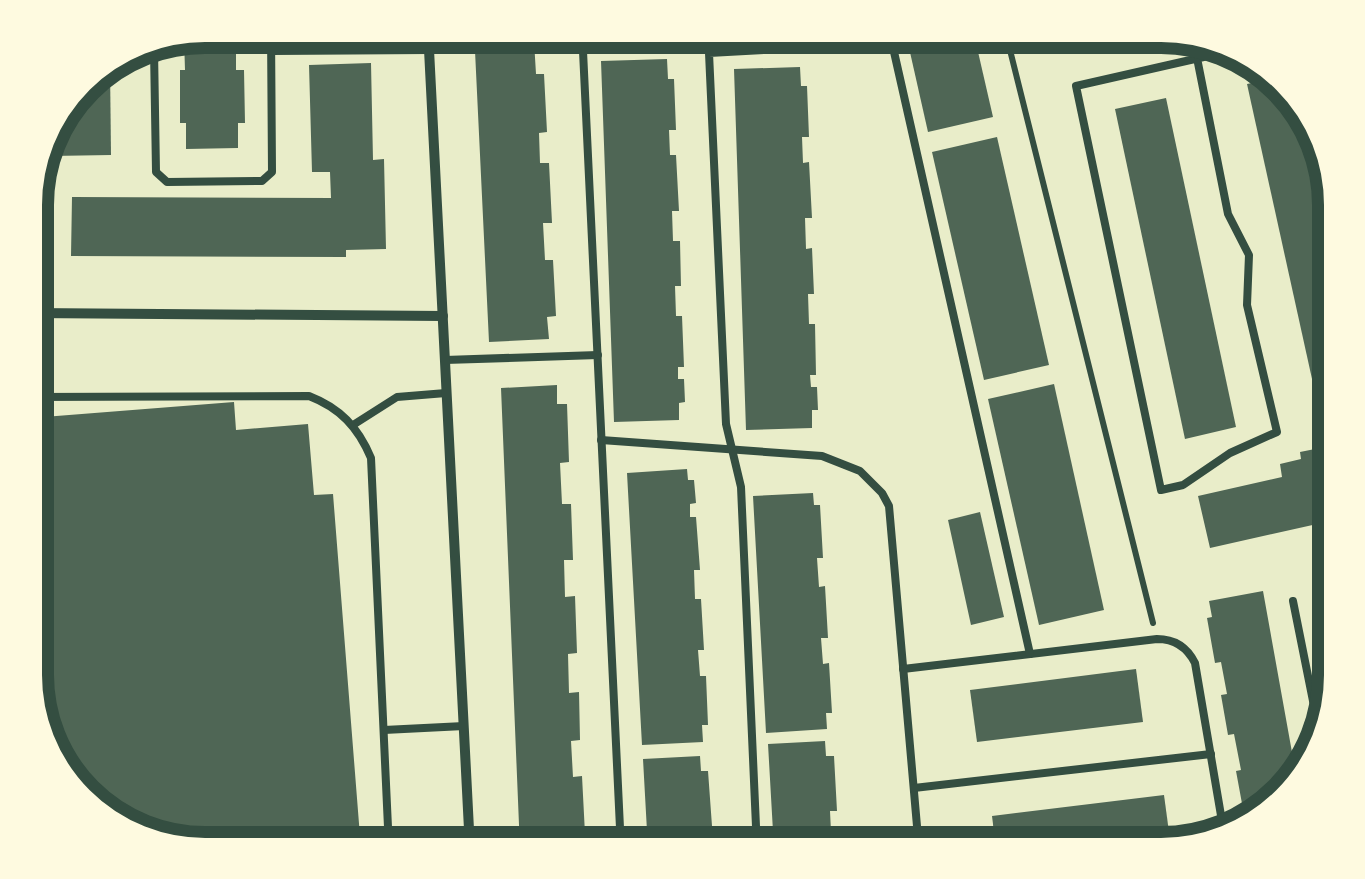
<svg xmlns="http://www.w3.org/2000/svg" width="1365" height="879" font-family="Barlow,sans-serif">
<rect width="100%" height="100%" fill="#e9edc9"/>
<!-- building -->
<g fill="#4f6655">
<polygon points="204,30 236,30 236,70 244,70 245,123 238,123 238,148 186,149 186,123 180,123 180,70 185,70 184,38"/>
<polygon points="474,30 542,30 542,41 534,41 536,74 544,74 547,132 539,133 540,163 549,163 552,223 543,223 545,260 553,260 556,316 547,317 549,339 489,342"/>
<polygon points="610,30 675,30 675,38 611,41"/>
<polygon points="732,30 789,30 789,38 733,41"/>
<polygon points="905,30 973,30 993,117 928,132"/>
<polygon points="667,59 668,79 674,79 676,130 669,130 670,155 676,155 679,211 672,211 673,241 680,241 681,286 675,286 676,316 682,316 684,367 678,367 678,379 684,379 685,402 679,403 679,420 614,422 601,61"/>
<polygon points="371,63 373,160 384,159 386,249 346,250 346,257 71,256 72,197 331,198 330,172 312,172 309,65"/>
<polygon points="110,66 111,155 51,156 51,146 89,74"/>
<polygon points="800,67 801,86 807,86 809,137 802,137 803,163 809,162 812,218 805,218 806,249 812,248 814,294 808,294 809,324 815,324 816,375 810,375 811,387 817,387 818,410 812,410 812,428 746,430 734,69"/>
<polygon points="1275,78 1312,118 1335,219 1335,383 1314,388 1247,84"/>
<polygon points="1166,98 1236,427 1185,439 1115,109"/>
<polygon points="997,137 1049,365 984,380 932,152"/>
<polygon points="1054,384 1104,610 1039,625 988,399"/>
<polygon points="557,385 557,404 567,404 569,462 560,463 562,504 571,504 573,560 564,560 565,597 575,596 577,653 568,654 569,693 579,692 580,740 571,741 573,777 582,776 585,834 575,834 576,849 520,849 501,388"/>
<polygon points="234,402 236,430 308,424 314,495 333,494 361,849 204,849 107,819 54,762 31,697 31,418"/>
<polygon points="1325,447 1327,453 1335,452 1335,520 1210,548 1198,496 1282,477 1280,464 1301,459 1300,452"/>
<polygon points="687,469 688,480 694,480 696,503 690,504 690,517 696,517 700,570 694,570 695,599 701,599 704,650 698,650 700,676 706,676 708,725 702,725 703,742 642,745 627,473"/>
<polygon points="813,493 814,505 820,505 823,558 817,558 819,587 825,586 828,638 821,638 823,664 829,663 832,713 826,713 827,729 766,733 753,496"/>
<polygon points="980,512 1004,617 971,625 948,520"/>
<polygon points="1335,575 1335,635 1333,635 1325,594 1332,593 1329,577"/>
<polygon points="1263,591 1297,780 1250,823 1248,808 1243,809 1236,771 1241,770 1234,734 1228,735 1221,695 1227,694 1221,662 1215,663 1207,618 1212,617 1209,601"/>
<polygon points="1136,669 1143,722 977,742 970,690"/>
<polygon points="825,741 826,756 834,756 837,811 830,811 831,832 837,831 838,849 774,849 768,744"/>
<polygon points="700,756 701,771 708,771 712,826 704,826 706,849 648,849 643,759"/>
<polygon points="1164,795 1171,847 996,849 992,816"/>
</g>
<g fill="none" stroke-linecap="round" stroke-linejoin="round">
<!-- path -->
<polyline stroke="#344e41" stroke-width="6" points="1005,30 1153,623"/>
<!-- service -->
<g stroke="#344e41" stroke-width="8">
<polyline points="582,30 621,849"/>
<polyline points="154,49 156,172 167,182 262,181 272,172 271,30"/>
<polyline points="271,51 429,50"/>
<polyline points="1197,58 1228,214 1249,255 1247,305 1277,432 1230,453 1183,485 1161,490 1076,86 1230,51"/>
<polyline points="445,360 598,355"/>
<path d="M31,397l278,-1c31,12 49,31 62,62l18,391"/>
<polyline points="353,425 397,397 446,393"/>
<polyline points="601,440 822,456 860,471 882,493 889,506 919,849"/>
<polyline points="1293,601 1319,731"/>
<path d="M903,669l254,-30c18,0 30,8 38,24l29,170"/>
<polyline points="384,730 464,726"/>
<polyline points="914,788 1211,754"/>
<polyline points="757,849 741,487 726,424 709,53 892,43 1030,654"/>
</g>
<!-- minor -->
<g stroke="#344e41" stroke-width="10">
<polyline points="428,30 470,849"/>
<polyline points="31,313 443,316"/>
</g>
</g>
<!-- crop -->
<path d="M0 0H1365V879H0ZM205 48H1161A157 157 0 0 1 1318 205V675A157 157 0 0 1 1161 832H205A157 157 0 0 1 48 675V205A157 157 0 0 1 205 48Z" fill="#fefae0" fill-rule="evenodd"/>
<path fill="none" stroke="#344e41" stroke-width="12" d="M205 48H1161A157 157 0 0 1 1318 205V675A157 157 0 0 1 1161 832H205A157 157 0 0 1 48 675V205A157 157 0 0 1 205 48Z"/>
</svg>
